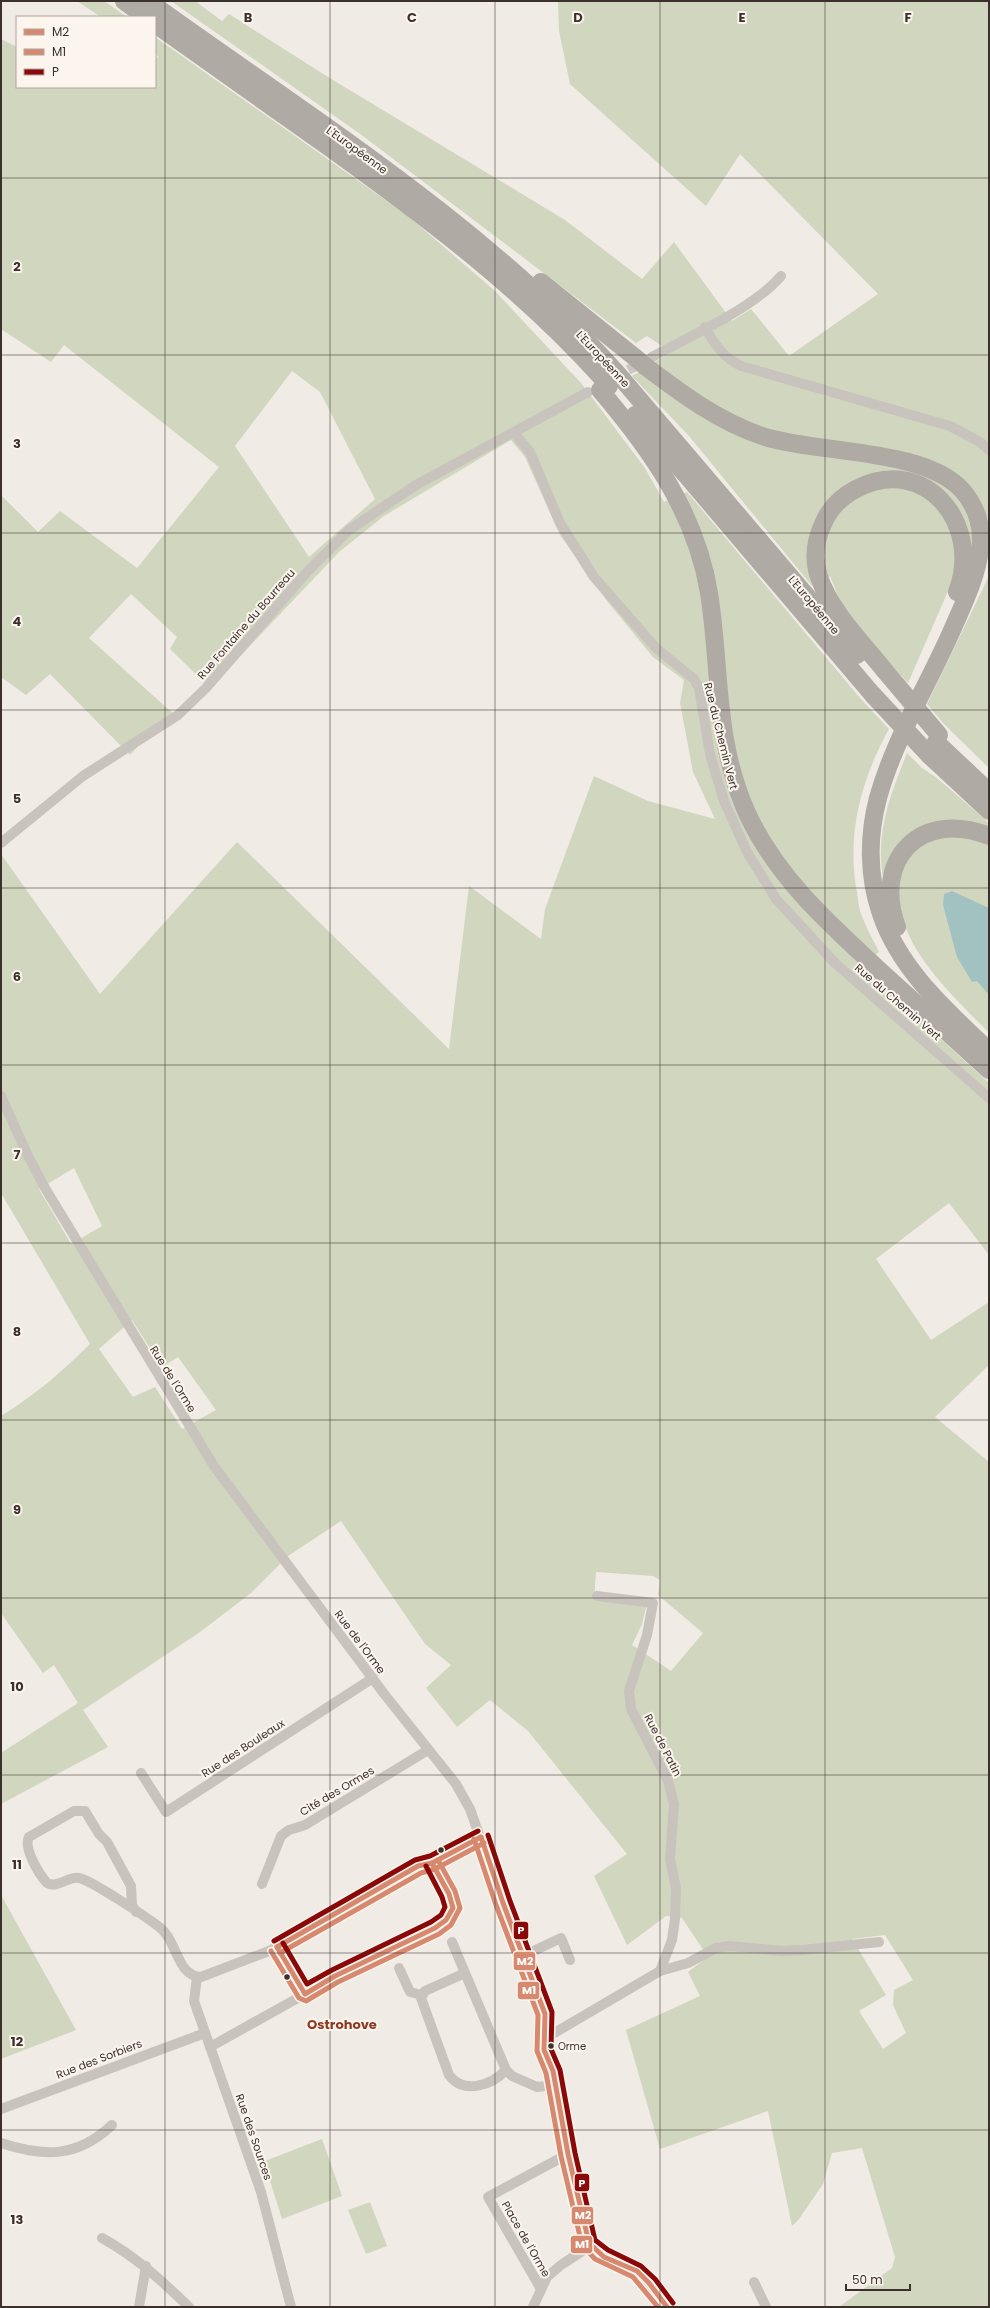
<svg xmlns="http://www.w3.org/2000/svg" width="990" height="2308" font-family="Poppins,sans-serif">
<rect width="100%" height="100%" fill="#f0ebe5"/>
<!-- green -->
<g fill="#d1d6bf" fill-rule="evenodd">
<polygon points="77,1 104,1 127,17 101,17"/>
<polygon points="171,1 195,1 222,21 229,14 328,77 565,220 642,279 674,242 732,321 751,309 789,356 878,294 740,154 706,206 570,84 559,31 558,1 989,1 989,530 972,539 956,560 952,582 908,683 881,654 842,606 830,576 812,586 689,436 632,376 671,352 647,336 636,343 363,136"/>
<path d="M155,37l253,179 87,75 86,92 64,85 19,34 23,-10 173,206 29,31c-27,49 -42,102 -33,158 2,8 2,18 5,27 5,13 12,26 18,38l-17,15 127,116v172l-40,-52 -73,56 55,81 58,-38v63l-54,52 54,45v845h-150l53,-39 3,-11 -33,-109 -30,5 -9,31 -24,35 -7,7 -24,-115 -108,38 -34,-119 74,-34 -12,-24 20,-15 -26,-39 -16,-2 -39,29 -33,-69 33,-22 -99,-123 -38,-31 -33,27 -31,-39 25,-23 -26,-21 -84,-123 -53,35 -37,37 -51,39 -117,78 25,37 -107,57v-51l77,-50 -24,-38 -11,8 -42,-60v-197c33,-20 62,-45 89,-72l-89,-151v-339l99,140 137,-152 212,207 20,-163 72,53 4,-30 49,-133 54,25 67,18 -22,-47 -13,-69 4,-23 -31,-23 -46,-56 -47,-66 -35,-78 -14,-17 -127,76 -45,36 -129,136 -40,-39 7,-12 -46,-43 -42,44 89,80 -37,25 -11,12 -80,-81 -24,21 -25,-18v-182l37,37 22,-21 77,57 82,-101 -155,-122 -13,17 -50,-33v-290l16,8v40h138v-28l4,-2 -4,-3zM292,371l28,21 55,107 -66,58 -74,-111zM74,1168l28,58 -31,18 -32,-55zM132,1320l30,47 16,-10 38,53 -34,19 -27,-42 -22,10 -34,-48zM596,1572l57,4 7,4 -2,15 45,38 -32,38 -39,-26 10,-21 4,-17 -52,-7zM885,1935l28,45 -19,10 -1,15 13,28 -23,16 -24,-38 27,-16 -34,-56z"/>
<polygon points="989,576 989,768 944,724 927,704"/>
<path d="M907,753l15,15 15,10 52,45v210c-38,-40 -92,-86 -91,-146l-15,-10c-8,-44 8,-84 24,-124z"/>
<polygon points="1,1895 76,2030 1,2059"/>
<polygon points="322,2139 342,2196 282,2219 266,2168 259,2170 257,2164"/>
<polygon points="370,2202 387,2246 366,2254 348,2210"/>
</g>
<!-- water -->
<polygon fill="#a1c2c1" points="952,891 989,908 989,995 977,981 972,982 957,957 943,905 944,894"/>
<g fill="none" stroke-linecap="round" stroke-linejoin="round">
<!-- minor-tunnel -->
<polyline stroke="#ccc6c0" stroke-width="10" stroke-dasharray="10 5" stroke-linecap="butt" points="615,377 645,361"/>
<!-- minor -->
<g stroke="#c9c3be" stroke-width="10">
<path d="M705,327c9,17 18,30 36,39l209,60 30,16 9,8"/>
<path d="M652,357c38,-21 102,-49 129,-81"/>
<polyline points="514,433 530,452 560,523 594,577 656,648 694,679 699,688 710,754 724,801 747,852 776,899 835,963 989,1098"/>
<polyline points="1,843 83,776 178,715 206,688 308,571 349,530 416,485 588,392"/>
<path d="M1,1096l27,60 17,32 169,278 171,229 71,89 14,25 33,94 42,111 -1,36 9,21 15,83 21,89c10,17 32,18 48,28 12,9 21,24 30,36"/>
<polyline points="597,1596 653,1603 647,1635 629,1691 631,1709 668,1781 674,1804 670,1859 676,1888 675,1919 672,1940 660,1971"/>
<polyline points="141,1773 166,1812 373,1678"/>
<polyline points="262,1884 281,1836 289,1830 305,1825 428,1750"/>
<path d="M136,1912l-4,-7 -1,-19 -24,-44 -8,-8 -14,-23h-11l-45,26c-6,11 10,37 18,46 10,6 21,-7 32,-5 12,2 67,39 79,48 20,14 18,50 43,51l68,-26 149,-85 14,-3 49,-26"/>
<path d="M452,1942l54,128c-14,15 -42,25 -57,5l-28,-77 4,-7 40,-18"/>
<polyline points="277,1947 305,1994 335,1976 435,1928 446,1920 453,1908 449,1894 432,1863"/>
<polyline points="523,1956 561,1938 570,1960"/>
<polyline points="399,1968 410,1992 422,1995"/>
<polyline points="197,1977 194,2001 261,2192 291,2307"/>
<polyline points="544,2039 660,1971 688,1963 716,1948 730,1946 782,1951 802,1950 879,1942"/>
<polyline points="210,2047 305,1994"/>
<polyline points="506,2070 512,2076 537,2087 555,2085"/>
<polyline points="1,2109 205,2033"/>
<path d="M1,2143c43,14 76,15 111,-18"/>
<path d="M102,2238c33,18 59,42 87,69"/>
<polyline points="754,2282 766,2307"/>
<polyline points="541,2289 488,2197 568,2154"/>
<polyline points="139,2307 146,2266"/>
<polyline points="533,2307 547,2277 561,2265 590,2246"/>
</g>
<!-- motorway -->
<g stroke="#afaaa4" stroke-width="18">
<polyline points="124,1 146,17"/>
<path d="M148,1c161,116 333,222 467,370"/>
<path d="M155,24c58,41 117,83 175,124 97,70 192,141 272,230"/>
<polyline points="541,282 637,359"/>
<path d="M645,366c37,28 73,55 117,70 56,18 162,12 200,54 15,17 21,38 18,59 -3,27 -16,54 -27,79 -24,55 -59,112 -75,170 -10,38 -10,79 3,116 19,56 66,97 108,137"/>
<polyline points="622,379 857,655"/>
<path d="M600,390c51,60 96,123 109,203 12,75 5,147 38,220 29,63 80,109 130,155 37,34 75,68 112,102"/>
<polyline points="635,415 873,695"/>
<path d="M885,671c-23,-29 -54,-59 -66,-94 -6,-18 -4,-36 4,-53 6,-15 18,-27 33,-35 69,-36 127,35 101,103"/>
<polyline points="936,742 989,792"/>
<polyline points="930,756 989,811"/>
<path d="M897,927c-25,-68 24,-118 92,-91"/>
</g>
<!-- motorway-bridge -->
<g stroke="#afaaa4" stroke-width="18">
<polyline points="637,359 645,366"/>
<polyline points="615,371 622,379"/>
<polyline points="602,378 609,386"/>
<polyline points="885,671 939,735"/>
<polyline points="873,695 930,756"/>
</g>
<!-- bus-1 casing -->
<g stroke="#fbf5ee" stroke-width="8">
<g id="bus-1">
<polyline points="481,1837 503,1903 545,2014 544,2050 553,2071 568,2154 589,2243 604,2257 637,2271 649,2283 667,2307"/>
<polyline points="277,1947 305,1994 335,1976 435,1928 446,1920 453,1908 449,1894 432,1863"/>
<polyline points="277,1947 418,1866 432,1863 481,1837"/>
</g>
</g>
<!-- bus-2 casing -->
<g stroke="#fbf5ee" stroke-width="8">
<g id="bus-2">
<polyline points="474,1839 496,1905 538,2015 537,2051 546,2073 561,2156 582,2245 595,2259 633,2277 658,2307"/>
<polyline points="271,1951 299,1998 306,2001 338,1982 439,1934 451,1925 460,1908 455,1891 438,1860"/>
<polyline points="280,1953 421,1873 435,1869 484,1843"/>
</g>
</g>
<!-- bus-3 casing -->
<g stroke="#fbf5ee" stroke-width="8">
<g id="bus-3">
<polyline points="488,1835 510,1901 552,2012 551,2049 560,2070 575,2153 595,2240 608,2250 641,2266 655,2279 673,2303"/>
<polyline points="274,1941 415,1860 430,1856 478,1831"/>
<polyline points="283,1943 307,1984 332,1970 431,1922 441,1915 445,1907 442,1897 426,1866"/>
</g>
</g>
<!-- bus-1 -->
<use href="#bus-1" stroke="#d7896f" stroke-width="5"/>
<!-- bus-2 -->
<use href="#bus-2" stroke="#d7896f" stroke-width="5"/>
<!-- bus-3 -->
<use href="#bus-3" stroke="#8a0808" stroke-width="5"/>
</g>
<!-- grid -->
<path fill="none" stroke="#3b302b" stroke-width="1" stroke-opacity="0.55" d="M165,1v2306M330,1v2306M495,1v2306M660,1v2306M825,1v2306M1,178h988M1,355h988M1,533h988M1,710h988M1,888h988M1,1065h988M1,1243h988M1,1420h988M1,1598h988M1,1775h988M1,1953h988M1,2130h988"/>
<!-- markers -->
<g fill="#3b302b" stroke="#fbf5ee" stroke-width="1.5">
<circle cx="441" cy="1850" r="3.5"/>
<circle cx="287" cy="1977" r="3.5"/>
<circle cx="551" cy="2046" r="3.5"/>
</g>
<g text-anchor="middle" dominant-baseline="central" stroke-width="4" stroke-linejoin="round" paint-order="stroke">
<!-- bus labels -->
<g font-size="10" fill="#3b302b" stroke="#fbf5ee" text-anchor="start">
<text x="558" y="2046">Orme</text>
</g>
<!-- street labels -->
<g font-size="11" fill="#3b302b" stroke="#fbf5ee">
<text transform="translate(357 150) rotate(36)">L'Européenne</text>
<text transform="translate(603 359) rotate(47)">L'Européenne</text>
<text transform="translate(814 605) rotate(50)">L'Européenne</text>
<text transform="translate(246 624) rotate(-49)">Rue Fontaine du Bourreau</text>
<text transform="translate(721 736) rotate(76)">Rue du Chemin Vert</text>
<text transform="translate(898 1002) rotate(41)">Rue du Chemin Vert</text>
<text transform="translate(173 1379) rotate(58)">Rue de l'Orme</text>
<text transform="translate(360 1642) rotate(53)">Rue de l'Orme</text>
<text transform="translate(663 1745) rotate(63)">Rue de Patin</text>
<text transform="translate(243 1748) rotate(-33)">Rue des Bouleaux</text>
<text transform="translate(337 1791) rotate(-31)">Cité des Ormes</text>
<text transform="translate(99 2059) rotate(-21)">Rue des Sorbiers</text>
<text transform="translate(254 2137) rotate(71)">Rue des Sources</text>
<text transform="translate(526 2239) rotate(60)">Place de l'Orme</text>
</g>
<!-- quarter labels -->
<g font-size="13" font-weight="bold" fill="#8c3b22" stroke="#fbf5ee">
<text x="342" y="2024">Ostrohove</text>
</g>
</g>
<g font-size="13" text-anchor="middle" font-weight="bold" fill="#3b302b" stroke="#fbf5ee" stroke-width="4" stroke-linejoin="round" paint-order="stroke">
<text x="248" y="22">B</text>
<text x="412" y="22">C</text>
<text x="578" y="22">D</text>
<text x="742" y="22">E</text>
<text x="908" y="22">F</text>
<text x="17" y="271">2</text>
<text x="17" y="448">3</text>
<text x="17" y="626">4</text>
<text x="17" y="803">5</text>
<text x="17" y="981">6</text>
<text x="17" y="1159">7</text>
<text x="17" y="1336">8</text>
<text x="17" y="1514">9</text>
<text x="17" y="1691">10</text>
<text x="17" y="1869">11</text>
<text x="17" y="2046">12</text>
<text x="17" y="2224">13</text>
</g>
<g stroke="#fbf5ee" stroke-width="1.5">
<rect x="513" y="1921" width="16" height="19" rx="4" fill="#8a0808"/>
<rect x="513" y="1951" width="23" height="20" rx="4" fill="#d7896f"/>
<rect x="517" y="1981" width="23" height="19" rx="4" fill="#d7896f"/>
<rect x="574" y="2173" width="16" height="19" rx="4" fill="#8a0808"/>
<rect x="571" y="2206" width="23" height="19" rx="4" fill="#d7896f"/>
<rect x="570" y="2235" width="23" height="19" rx="4" fill="#d7896f"/>
</g>
<g font-size="11" text-anchor="middle" font-weight="bold" fill="#fff">
<text x="521" y="1934">P</text>
<text x="525" y="1965">M2</text>
<text x="529" y="1994">M1</text>
<text x="582" y="2187">P</text>
<text x="583" y="2219">M2</text>
<text x="582" y="2248">M1</text>
</g>
<!-- border -->
<rect width="990" height="2308" fill="none" stroke="#3b302b" stroke-width="4"/>
<!-- legend -->
<rect x="16" y="16" width="140" height="72" fill="#fbf5ee" stroke="#aea6a0"/>
<rect x="24" y="29" width="20" height="6" fill="#d7896f" stroke="#aea6a0"/>
<text x="52" y="36" font-size="12" fill="#3b302b">M2</text>
<rect x="24" y="49" width="20" height="6" fill="#d7896f" stroke="#aea6a0"/>
<text x="52" y="56" font-size="12" fill="#3b302b">M1</text>
<rect x="24" y="69" width="20" height="6" fill="#8a0808" stroke="#aea6a0"/>
<text x="52" y="76" font-size="12" fill="#3b302b">P</text>
<!-- scale -->
<path d="M846 2284v6h64v-6" fill="none" stroke="#3b302b" stroke-width="2"/>
<text x="852" y="2284" font-size="12" fill="#3b302b" stroke="#fbf5ee" stroke-width="3" paint-order="stroke">50 m</text>
</svg>
